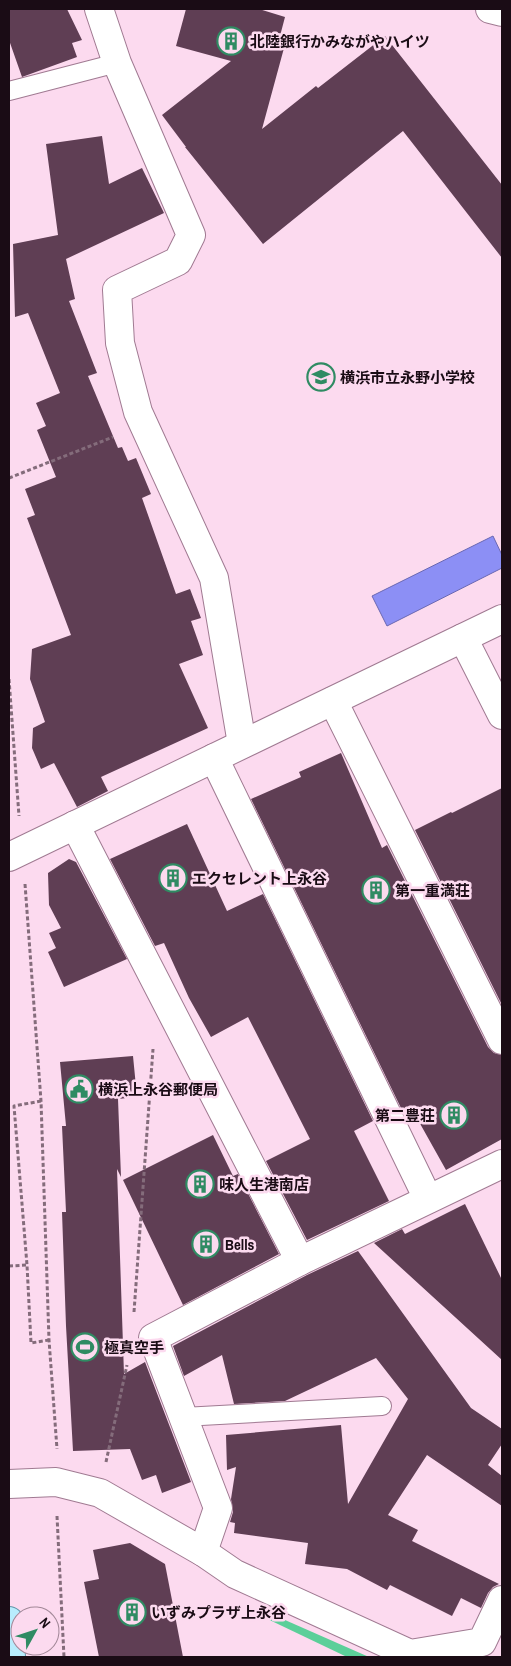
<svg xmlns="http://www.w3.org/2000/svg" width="511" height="1666" font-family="'Archivo Narrow','Noto Sans JP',sans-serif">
<rect width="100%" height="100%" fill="#fcdaef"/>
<!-- green -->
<polygon fill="#5bcf99" points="260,1609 369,1657 347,1657 257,1614"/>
<!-- water -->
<polygon fill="#8c8ff5" stroke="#6a68b2" points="493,536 502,555 502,568 387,626 372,596"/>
<!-- building -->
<g fill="#5f3e54">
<polygon points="9,9 67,9 82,40 72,43 77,57 22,77 9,40"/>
<polygon points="186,9 259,9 285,17 280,36 287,37 262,129 316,86 318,88 385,36 502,185 502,258 403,131 263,244 185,147 186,147 162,115 231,61 176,46"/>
<polygon points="102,136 109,184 142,168 164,213 66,259 75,299 69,301 97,373 88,376 118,448 122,447 128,461 136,458 151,494 142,498 176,594 190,589 201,618 191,621 203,655 179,664 208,728 101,777 108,791 77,807 54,763 41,769 32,748 33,728 45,722 30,679 32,649 71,635 27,518 35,515 25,489 56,477 37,430 46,426 36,403 60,393 28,313 15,317 13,244 58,235 46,144"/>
<polygon points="341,753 382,848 387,845 488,1047 494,1053 502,1055 502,1139 446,1170 418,1120 411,1124 401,1108 251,799 301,777 299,772"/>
<polygon points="502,788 502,1005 415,830 451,812 452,813"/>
<polygon points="187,824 227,911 263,894 373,1121 354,1131 389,1201 307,1240 266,1161 310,1139 248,1017 211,1037 189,998 164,943 155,946 110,859"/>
<polygon points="69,859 76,862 127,959 64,987 48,952 56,948 49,933 61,928 49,905 48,873"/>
<polygon points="133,1056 137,1097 118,1099 121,1177 117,1169 124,1374 145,1362 191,1482 162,1493 156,1475 142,1480 130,1449 73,1451 66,1326 62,1212 66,1212 62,1126 66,1126 60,1062"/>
<polygon points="213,1135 233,1176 238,1174 279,1254 183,1305 123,1180"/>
<polygon points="465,1204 502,1280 502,1360 374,1243 402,1229 405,1234"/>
<polygon points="358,1251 471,1408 502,1429 502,1444 488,1465 502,1476 502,1506 427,1455 388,1515 418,1530 412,1541 499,1584 493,1587 488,1593 481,1608 461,1598 452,1616 390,1585 387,1590 347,1569 305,1564 308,1543 234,1533 235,1523 230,1522 233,1512 231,1499 236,1467 227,1470 226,1435 341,1425 348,1504 408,1399 376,1358 285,1401 234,1404 222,1355 184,1376 173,1346 307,1275"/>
<polygon points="130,1543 165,1564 183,1657 99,1657 84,1582 99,1579 93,1550"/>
</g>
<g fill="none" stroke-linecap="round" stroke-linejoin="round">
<!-- service casing -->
<g stroke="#a07a92" stroke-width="20">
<g id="service">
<polyline points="9,91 117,63"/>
<polyline points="183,1417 382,1406"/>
</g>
</g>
<!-- minor casing -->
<g stroke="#a07a92" stroke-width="30">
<g id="minor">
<polyline points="99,9 117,63 191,235 178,261 117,290 120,343 138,412 214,578 242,744"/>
<polyline points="463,638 502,715"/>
<polyline points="333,701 502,1040"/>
<polyline points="214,758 428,1199"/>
<polyline points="75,825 300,1261"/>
<polyline points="9,857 502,619"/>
<polyline points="9,1484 56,1482 100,1493 203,1552 235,1574 410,1654 482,1642 502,1600"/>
<polyline points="203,1552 218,1508 153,1338 300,1261 502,1164"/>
</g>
</g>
<!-- tertiary casing -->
<g stroke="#a07a92" stroke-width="30">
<polyline id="tertiary" points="490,9 502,12"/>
</g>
<!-- primary casing -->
<g stroke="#6295aa" stroke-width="30">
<polyline id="primary" points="9,1621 11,1657"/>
</g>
<!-- path -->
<g stroke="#846c7b" stroke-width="3" stroke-dasharray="4 2.5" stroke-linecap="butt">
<polyline points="9,478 113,437"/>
<polyline points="9,679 19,816"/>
<polyline points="25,884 41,1101 49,1340 57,1449"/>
<polyline points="41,1101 14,1106 27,1265 31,1343 49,1340"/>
<polyline points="9,1266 27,1265"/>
<polyline points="134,1312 153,1049"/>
<polyline points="106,1462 127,1365"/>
<polyline points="57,1516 64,1657"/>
</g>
<!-- service -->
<use href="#service" stroke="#fff" stroke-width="18"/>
<!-- minor -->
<use href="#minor" stroke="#fff" stroke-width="28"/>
<!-- tertiary -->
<use href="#tertiary" stroke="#fff" stroke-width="28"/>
<!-- primary -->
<use href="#primary" stroke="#b8ecfd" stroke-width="28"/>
</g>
<!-- icons -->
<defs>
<g id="building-ring" transform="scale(1.4375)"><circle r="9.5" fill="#fcdaef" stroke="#2f8b63" stroke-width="1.5"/><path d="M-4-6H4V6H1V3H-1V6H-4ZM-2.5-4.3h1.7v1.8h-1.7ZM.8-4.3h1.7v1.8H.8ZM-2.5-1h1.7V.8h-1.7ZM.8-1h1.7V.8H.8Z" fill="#2f8b63"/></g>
<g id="school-ring" transform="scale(1.4375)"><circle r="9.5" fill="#fcdaef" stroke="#2f8b63" stroke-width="1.5"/><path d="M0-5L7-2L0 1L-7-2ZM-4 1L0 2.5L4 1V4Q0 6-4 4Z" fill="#2f8b63"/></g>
<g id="civic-ring" transform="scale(1.4375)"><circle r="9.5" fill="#fcdaef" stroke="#2f8b63" stroke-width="1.5"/><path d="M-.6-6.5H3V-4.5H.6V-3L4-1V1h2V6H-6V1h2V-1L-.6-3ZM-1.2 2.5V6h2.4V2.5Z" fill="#2f8b63"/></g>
<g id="stadium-ring" transform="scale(1.4375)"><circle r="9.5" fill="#fcdaef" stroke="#2f8b63" stroke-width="1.5"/><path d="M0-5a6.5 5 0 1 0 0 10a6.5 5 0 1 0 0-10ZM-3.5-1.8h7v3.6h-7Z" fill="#2f8b63"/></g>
</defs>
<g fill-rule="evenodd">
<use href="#building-ring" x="231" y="41"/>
<use href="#school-ring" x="321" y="377"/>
<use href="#building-ring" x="173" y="878"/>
<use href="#building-ring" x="376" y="890"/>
<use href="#civic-ring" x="79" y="1089"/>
<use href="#building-ring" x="454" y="1115"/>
<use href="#building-ring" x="200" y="1184"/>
<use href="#building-ring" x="206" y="1244"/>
<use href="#stadium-ring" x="85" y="1347"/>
<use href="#building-ring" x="132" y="1612"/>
</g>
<g text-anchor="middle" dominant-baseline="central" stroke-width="5" stroke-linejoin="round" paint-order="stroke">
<!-- poi labels -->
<g font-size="15" font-weight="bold" fill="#1a0c15" stroke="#fcdaef" text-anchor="start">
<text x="250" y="41">北陸銀行かみながやハイツ</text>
<text x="340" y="377">横浜市立永野小学校</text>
<text x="192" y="878">エクセレント上永谷</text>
<text x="395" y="890">第一重満荘</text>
<text x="98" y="1089">横浜上永谷郵便局</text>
<text x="435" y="1115" text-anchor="end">第二豊荘</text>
<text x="219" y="1184">味人生港南店</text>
<text x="225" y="1244">Bells</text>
<text x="104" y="1347">極真空手</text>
<text x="151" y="1612">いずみプラザ上永谷</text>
</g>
</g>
<!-- border -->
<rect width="511" height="1666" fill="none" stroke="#1a0c15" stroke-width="20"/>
<!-- north arrow -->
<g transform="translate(35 1631) rotate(50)"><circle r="24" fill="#fcdaef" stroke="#a28898"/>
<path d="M0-4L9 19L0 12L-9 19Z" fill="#2f8b63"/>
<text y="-8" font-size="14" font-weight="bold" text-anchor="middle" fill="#1a0c15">N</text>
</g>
</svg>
